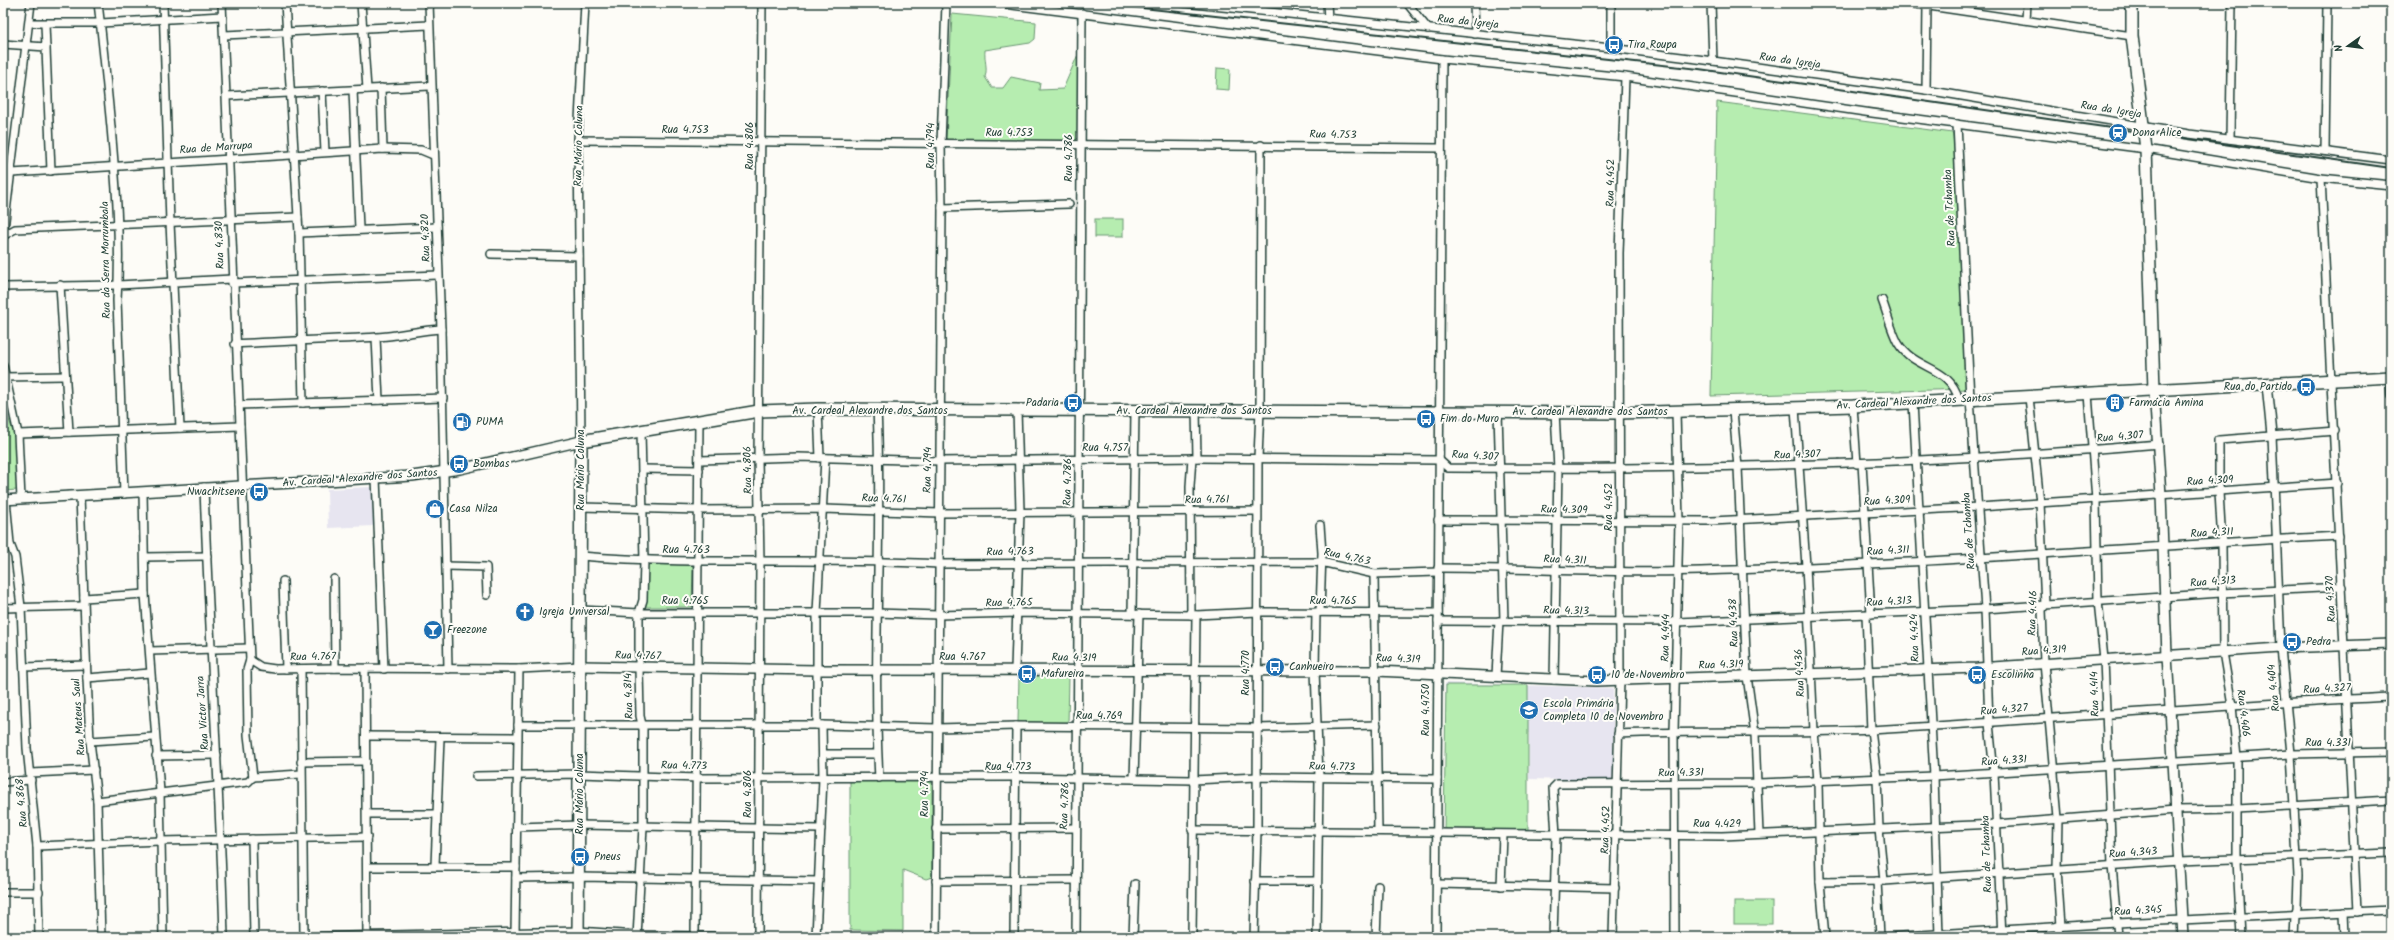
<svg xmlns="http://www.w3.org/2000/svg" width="2394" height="940" font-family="Kalam,sans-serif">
<rect width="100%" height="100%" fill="#fdfcf7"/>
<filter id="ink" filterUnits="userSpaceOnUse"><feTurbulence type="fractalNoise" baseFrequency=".025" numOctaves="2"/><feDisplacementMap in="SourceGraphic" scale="8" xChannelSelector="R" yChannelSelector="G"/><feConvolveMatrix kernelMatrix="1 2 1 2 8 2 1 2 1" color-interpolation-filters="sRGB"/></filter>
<g filter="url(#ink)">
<!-- built -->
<g fill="#e7e5f0">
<polygon points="372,487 374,526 328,528 327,489"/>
<polygon points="1445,683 1613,688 1613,781 1529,779 1529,733 1445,732"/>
</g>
<!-- green -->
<g fill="#b6edb0" stroke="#6a9572">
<path d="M952,14l84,8 -1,17 -5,4 -45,7c-1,10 3,18 0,27l7,11h11l8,-11 29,6 -1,7 24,-1 16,-37 1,93 -134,-3z"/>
<polygon points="1217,68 1230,69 1229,90 1216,89"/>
<polygon points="1717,102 1953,133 1970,389 1711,396"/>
<rect x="1095" y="219" width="28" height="18"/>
<polygon points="3,401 16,441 18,490 3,491"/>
<polygon points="644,564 693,564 692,607 644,607"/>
<polygon points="1019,675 1069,677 1068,724 1018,722"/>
<polygon points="1446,685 1528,685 1528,835 1444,834"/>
<polygon points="850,781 932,782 932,877 926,879 903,870 903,931 850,930"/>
<rect x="1734" y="901" width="38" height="23"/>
</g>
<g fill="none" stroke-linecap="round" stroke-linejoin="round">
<!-- minor casing -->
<g stroke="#1f3d34" stroke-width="10">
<g id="minor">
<path d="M98,3c5,41 9,83 13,124 5,57 10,115 6,173l7,194"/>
<polyline points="163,3 170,223 180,428"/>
<polyline points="222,3 250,660 247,670 248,735 253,777"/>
<polyline points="285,3 299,233 303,403"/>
<polyline points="361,3 367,89"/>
<polyline points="429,3 441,329 448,669"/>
<polyline points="996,3 1442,59 1625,77 1872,113 2146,149 2321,178 2391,185"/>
<polyline points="1184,3 1611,48 1713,61 1926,90 2189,134 2391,160"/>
<polyline points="1327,3 1328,19"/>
<polyline points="1407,3 1428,29"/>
<polyline points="1474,3 1475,34"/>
<polyline points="1611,3 1611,48"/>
<polyline points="1711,3 1713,61"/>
<polyline points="1909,3 2132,36"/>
<polyline points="2026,20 2027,3"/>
<polyline points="31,23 101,23 222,16"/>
<polyline points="45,24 51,171"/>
<polyline points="224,35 429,25"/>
<polyline points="3,44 46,47"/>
<polyline points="381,88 383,149"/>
<polyline points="353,90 359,229"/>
<polyline points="1926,90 1927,3"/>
<polyline points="322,91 325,152"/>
<polyline points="227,96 430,86"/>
<polyline points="1957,124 1970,399 1985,609 1989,723 1994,773 2002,937"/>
<polyline points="2230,139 2232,3"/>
<polyline points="578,140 1440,148"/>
<polyline points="2325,151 2327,3"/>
<polyline points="12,173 383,149 421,150 433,155"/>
<polyline points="2321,178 2357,912"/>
<polyline points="942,208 1069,204"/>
<polyline points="299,233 437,227"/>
<polyline points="3,236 15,229 298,217"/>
<polyline points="3,237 31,3"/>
<polyline points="491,254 579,256"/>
<polyline points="232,283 438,275"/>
<polyline points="60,285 69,432"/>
<polyline points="3,287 118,285 232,279"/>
<path d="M1882,300c5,13 9,30 16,43 17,28 51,21 61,57"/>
<polyline points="376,338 379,400"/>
<path d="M235,344c47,-3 95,-4 142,-7 22,-1 42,-7 64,-8"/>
<polyline points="3,365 18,434 21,499"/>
<polyline points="5,377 64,376"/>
<polyline points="2390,377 2391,396"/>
<polyline points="2088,394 2096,500 2098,601 2104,659 2112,865 2118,937"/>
<polyline points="2029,397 2040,503 2045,605 2042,610 2044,663 2058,818 2057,869 2061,926"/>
<polyline points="1913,403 1934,776 1939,937"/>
<polyline points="239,405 443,398"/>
<polyline points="1853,406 1857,464"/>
<polyline points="1795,408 1806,566 1814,731 1818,781 1820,882 1825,937"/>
<polyline points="818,409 820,458"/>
<path d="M877,409c6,123 -5,246 2,369"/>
<polyline points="1196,410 1197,458"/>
<polyline points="1733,411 1738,467 1747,676 1755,734 1759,834"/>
<polyline points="1498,412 1504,621"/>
<polyline points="18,434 240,426"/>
<polyline points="2272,435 2281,648 2291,754 2298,876 2297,909 2295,915 2294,937"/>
<polyline points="581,441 578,140 585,3"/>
<path d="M700,460l98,-3 142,4 257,-3 242,2 9,8c237,2 474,-3 711,-24"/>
<polyline points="1862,463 1871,614"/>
<polyline points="643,469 699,470"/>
<polyline points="376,478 384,669"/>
<path d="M204,487c5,150 16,300 20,450"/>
<polyline points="143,492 145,594 160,792 163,937"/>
<polyline points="80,496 87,678 90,741 97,801 101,937"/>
<polyline points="6,500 10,544 15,557 21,607 27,748 37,846 39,937"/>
<polyline points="581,507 698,510 824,509 939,513 1257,511"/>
<polyline points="1438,520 1712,521 1979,507 2337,483"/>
<path d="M581,556c119,10 238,1 357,8l383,-2 53,12 64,-2"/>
<polyline points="145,557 207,556"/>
<polyline points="446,566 486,567 487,595"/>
<path d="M1438,568c87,0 175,6 263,3 213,-6 425,-24 638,-35"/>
<polyline points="1374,574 1378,831"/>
<polyline points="334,579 335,668"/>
<polyline points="283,581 286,669"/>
<polyline points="84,598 145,594"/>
<polyline points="3,608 83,606"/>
<polyline points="581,610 639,613 877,613 938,615 1018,613 1196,615 1258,612 1438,613"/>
<polyline points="1316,612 1315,670 1319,777 1317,937"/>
<polyline points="1320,612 1322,553 1320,525"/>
<polyline points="1132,614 1135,411"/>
<polyline points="1191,615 1190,486 1192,458"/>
<polyline points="1866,615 1871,730 1877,778 1879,829 1884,881"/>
<polyline points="1438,621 1677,622 1985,609 2221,593 2342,587"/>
<polyline points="150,651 249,648"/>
<polyline points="250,660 261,667 275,669 335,668 519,669 581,666"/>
<polyline points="24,667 86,665"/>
<polyline points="301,669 304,936"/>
<polyline points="365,669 367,937"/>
<polyline points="1015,669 1020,511 1017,410"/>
<polyline points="1496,676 1499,621"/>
<polyline points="87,678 150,673"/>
<polyline points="1554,680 1558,469 1555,412"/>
<polyline points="518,725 822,725 937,728 1016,726 1257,728 1377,725"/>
<polyline points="817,725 817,613 825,458"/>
<path d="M1618,734c85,-4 169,0 253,-4 173,-10 346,-25 520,-33"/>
<polyline points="366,736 517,737"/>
<polyline points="90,741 154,737"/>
<polyline points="823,754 877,754"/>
<polyline points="156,756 217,755"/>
<polyline points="301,762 366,761"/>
<polyline points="31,773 94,770"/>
<polyline points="476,776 579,774 698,778 1016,777 1193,780 1257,777 1437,779"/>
<polyline points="253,777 301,774"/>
<polyline points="1134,779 1139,614"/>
<polyline points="3,782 31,780"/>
<polyline points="97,801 248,782 253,777"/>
<polyline points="367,814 436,814"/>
<polyline points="517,827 580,825 821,829"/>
<polyline points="936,829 1076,828"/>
<polyline points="1192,830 1438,832"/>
<polyline points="1438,833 1722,836 1997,824 2176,810 2237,809 2391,800"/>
<polyline points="252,839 254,937"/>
<polyline points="37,846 160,841 367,837"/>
<polyline points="435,866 440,738"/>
<polyline points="367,867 516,867"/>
<polyline points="516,878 580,877 819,881"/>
<polyline points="936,881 1076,880"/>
<polyline points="1255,881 1317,881"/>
<polyline points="1877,881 1880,937"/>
<polyline points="1820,882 1884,881 2179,861 2391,853"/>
<polyline points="1437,884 1615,888"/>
<polyline points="1501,886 1503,835"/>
<polyline points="3,892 39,892"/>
<polyline points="2344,912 2345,937"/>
<polyline points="2058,926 2059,937"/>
<polyline points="515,933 519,669"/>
<polyline points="303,937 578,931 637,935 750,937"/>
<polyline points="637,937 643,827 643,729 640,716 639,669 639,613 643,600 644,561 641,431"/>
<polyline points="695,937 699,420"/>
<polyline points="758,937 760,561 758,459 762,3"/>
<polyline points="816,937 823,778 822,725"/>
<polyline points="936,937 942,208 941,144 946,3"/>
<polyline points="1014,937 1016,726"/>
<polyline points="1076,937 1082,13"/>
<polyline points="1133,937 1135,884"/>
<polyline points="1192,937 1196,615"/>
<polyline points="1254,937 1257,830 1258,458 1260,410 1261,145"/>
<polyline points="1376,937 1378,886"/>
<polyline points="1436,937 1442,59"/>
<polyline points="1553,937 1556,835 1553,788 1557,784 1758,783 1934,776 2291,754 2391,752"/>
<polyline points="1613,937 1620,679 1619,253 1625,77"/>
<polyline points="1675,937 1674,732 1679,521 1676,412"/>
<polyline points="1886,937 2117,923 2391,910"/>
<polyline points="2241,937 2237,860 2237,758 2232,706 2223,652 2222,544 2219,492 2219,440 2335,431"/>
</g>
</g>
<!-- tertiary casing -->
<g stroke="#1f3d34" stroke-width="12">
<g id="tertiary">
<polyline points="2267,384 2272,435"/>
<polyline points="2154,390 2161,495 2167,655 2183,937"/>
<polyline points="3,500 412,476 460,469 581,441"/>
<polyline points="581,666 817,670 1376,671 1596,681 1977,668 2281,648 2391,644"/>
</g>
</g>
<!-- secondary casing -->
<g stroke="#1f3d34" stroke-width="14">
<g id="secondary">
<polyline points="2132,3 2132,36 2146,149 2154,390"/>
<polyline points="578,937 581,441 759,411 818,409 1619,413 1853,406 2391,377"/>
</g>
</g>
<!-- minor -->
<use href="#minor" stroke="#fdfcf7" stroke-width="7"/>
<!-- tertiary -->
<use href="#tertiary" stroke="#fdfcf7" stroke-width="9"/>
<!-- secondary -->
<use href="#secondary" stroke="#fdfcf7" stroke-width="11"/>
<!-- rail -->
<polyline stroke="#1f3d34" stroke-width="2" points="1097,3 1699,69 2391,168"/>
</g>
</g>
<!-- icons -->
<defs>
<g id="bus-disc" transform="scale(1)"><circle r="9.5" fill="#1f6fb2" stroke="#fdfcf7"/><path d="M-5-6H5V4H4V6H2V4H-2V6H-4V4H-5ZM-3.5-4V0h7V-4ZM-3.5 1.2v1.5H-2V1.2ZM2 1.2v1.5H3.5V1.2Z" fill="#fff"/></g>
<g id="station-disc" transform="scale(1)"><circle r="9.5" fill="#1f6fb2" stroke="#fdfcf7"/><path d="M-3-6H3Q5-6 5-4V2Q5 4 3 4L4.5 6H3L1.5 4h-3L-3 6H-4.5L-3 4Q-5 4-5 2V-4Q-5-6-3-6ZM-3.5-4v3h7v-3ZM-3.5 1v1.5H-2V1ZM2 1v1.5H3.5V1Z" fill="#fff"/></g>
<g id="building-disc" transform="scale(1)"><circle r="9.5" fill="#1f6fb2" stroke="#fdfcf7"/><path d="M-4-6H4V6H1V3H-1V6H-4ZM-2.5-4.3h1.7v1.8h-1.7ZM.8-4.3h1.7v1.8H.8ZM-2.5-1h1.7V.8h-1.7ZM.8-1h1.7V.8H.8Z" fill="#fff"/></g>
<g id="fuel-disc" transform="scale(1)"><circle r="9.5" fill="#1f6fb2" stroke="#fdfcf7"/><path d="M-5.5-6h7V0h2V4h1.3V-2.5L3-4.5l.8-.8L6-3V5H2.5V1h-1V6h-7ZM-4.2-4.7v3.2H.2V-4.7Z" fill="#fff"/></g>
<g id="shop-disc" transform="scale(1)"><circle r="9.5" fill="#1f6fb2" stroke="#fdfcf7"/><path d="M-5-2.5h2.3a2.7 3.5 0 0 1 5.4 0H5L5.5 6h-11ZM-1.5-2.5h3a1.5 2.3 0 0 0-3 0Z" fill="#fff"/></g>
<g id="church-disc" transform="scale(1)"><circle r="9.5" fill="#1f6fb2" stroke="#fdfcf7"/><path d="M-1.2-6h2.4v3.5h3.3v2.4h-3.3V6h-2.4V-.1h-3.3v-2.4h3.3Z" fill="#fff"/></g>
<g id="bar-disc" transform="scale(1)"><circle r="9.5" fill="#1f6fb2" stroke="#fdfcf7"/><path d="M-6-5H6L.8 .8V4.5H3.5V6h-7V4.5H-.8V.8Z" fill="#fff"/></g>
<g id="school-disc" transform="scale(1)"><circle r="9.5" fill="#1f6fb2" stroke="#fdfcf7"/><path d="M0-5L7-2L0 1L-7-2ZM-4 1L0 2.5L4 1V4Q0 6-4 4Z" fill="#fff"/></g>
</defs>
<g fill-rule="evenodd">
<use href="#bus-disc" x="1614" y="45"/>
<use href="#station-disc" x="2118" y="133"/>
<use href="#bus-disc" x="2306" y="387"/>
<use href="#bus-disc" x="1073" y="403"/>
<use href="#building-disc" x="2115" y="403"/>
<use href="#bus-disc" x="1426" y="419"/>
<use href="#fuel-disc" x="462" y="422"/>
<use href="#bus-disc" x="459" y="464"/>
<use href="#bus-disc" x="259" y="492"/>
<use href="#shop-disc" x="435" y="509"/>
<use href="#church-disc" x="525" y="612"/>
<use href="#bar-disc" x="433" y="630"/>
<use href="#bus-disc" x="2292" y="642"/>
<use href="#bus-disc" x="1275" y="667"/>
<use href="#bus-disc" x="1027" y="674"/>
<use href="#bus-disc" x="1597" y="675"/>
<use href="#bus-disc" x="1977" y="675"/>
<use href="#school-disc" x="1529" y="710"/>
<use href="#bus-disc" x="580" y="857"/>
</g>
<g text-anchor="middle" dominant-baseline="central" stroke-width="4" stroke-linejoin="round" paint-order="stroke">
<!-- street labels -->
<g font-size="11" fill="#1f3d34" stroke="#fdfcf7">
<text transform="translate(1468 22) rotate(6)">Rua da Igreja</text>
<text transform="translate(1790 61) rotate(8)">Rua da Igreja</text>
<text transform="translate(2111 110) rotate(9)">Rua da Igreja</text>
<text x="685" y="130">Rua 4.753</text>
<text x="1009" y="133">Rua 4.753</text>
<text transform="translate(1333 135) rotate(1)">Rua 4.753</text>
<text transform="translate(579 146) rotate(-89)">Rua Mário Coluna</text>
<text transform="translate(750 146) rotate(-90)">Rua 4.806</text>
<text transform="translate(931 146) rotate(-90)">Rua 4.794</text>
<text transform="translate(216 148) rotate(-4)">Rua de Marrupa</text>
<text transform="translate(1069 158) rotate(-90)">Rua 4.786</text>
<text transform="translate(1611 183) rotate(-89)">Rua 4.452</text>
<text transform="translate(1950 208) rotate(-93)">Rua de Tchamba</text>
<text transform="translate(426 238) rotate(-92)">Rua 4.820</text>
<text transform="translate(220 245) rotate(-92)">Rua 4.830</text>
<text transform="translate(106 260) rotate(-91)">Rua da Serra Morrumbala</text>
<text transform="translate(1914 402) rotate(-3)">Av. Cardeal Alexandre dos Santos</text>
<text x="870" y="411">Av. Cardeal Alexandre dos Santos</text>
<text x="1194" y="411">Av. Cardeal Alexandre dos Santos</text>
<text x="1590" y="412">Av. Cardeal Alexandre dos Santos</text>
<text transform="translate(2120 437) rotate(-5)">Rua 4.307</text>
<text x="1105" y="448">Rua 4.757</text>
<text transform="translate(1797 455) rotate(-2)">Rua 4.307</text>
<text transform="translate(1475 456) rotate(3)">Rua 4.307</text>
<text transform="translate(581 470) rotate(-90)">Rua Mário Coluna</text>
<text transform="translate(748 470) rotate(-91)">Rua 4.806</text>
<text transform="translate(928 470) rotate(-89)">Rua 4.794</text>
<text transform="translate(360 478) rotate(-4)">Av. Cardeal Alexandre dos Santos</text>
<text transform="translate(2210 481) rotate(-3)">Rua 4.309</text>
<text transform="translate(1068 482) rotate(-89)">Rua 4.786</text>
<text transform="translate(884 499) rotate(2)">Rua 4.761</text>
<text transform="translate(1207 500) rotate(-1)">Rua 4.761</text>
<text transform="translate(1887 501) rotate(-3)">Rua 4.309</text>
<text transform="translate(1609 507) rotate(-90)">Rua 4.452</text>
<text transform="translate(1564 510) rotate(1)">Rua 4.309</text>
<text transform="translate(1969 531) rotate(-94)">Rua de Tchamba</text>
<text transform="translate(2212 533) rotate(-3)">Rua 4.311</text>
<text x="686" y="550">Rua 4.763</text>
<text transform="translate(1888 551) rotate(-3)">Rua 4.311</text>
<text transform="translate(1010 552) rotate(-1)">Rua 4.763</text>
<text transform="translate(1347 557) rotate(12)">Rua 4.763</text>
<text transform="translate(1565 560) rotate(2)">Rua 4.311</text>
<text transform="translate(2213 582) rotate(-4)">Rua 4.313</text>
<text transform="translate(2331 599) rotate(-93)">Rua 4.370</text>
<text x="685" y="601">Rua 4.765</text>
<text x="1333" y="601">Rua 4.765</text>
<text transform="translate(1889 602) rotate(-3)">Rua 4.313</text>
<text transform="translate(1009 603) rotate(-1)">Rua 4.765</text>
<text transform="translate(1566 611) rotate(1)">Rua 4.313</text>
<text transform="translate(2033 613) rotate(-88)">Rua 4.416</text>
<text transform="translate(1734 623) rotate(-92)">Rua 4.438</text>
<text transform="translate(1666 638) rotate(-89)">Rua 4.444</text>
<text transform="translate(1915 638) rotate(-92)">Rua 4.424</text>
<text transform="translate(2044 651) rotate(-4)">Rua 4.319</text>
<text transform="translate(638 656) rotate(1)">Rua 4.767</text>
<text transform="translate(313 657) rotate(-1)">Rua 4.767</text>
<text x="962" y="657">Rua 4.767</text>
<text transform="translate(1074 658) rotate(1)">Rua 4.319</text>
<text transform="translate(1398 659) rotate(2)">Rua 4.319</text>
<text transform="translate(1721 665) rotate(-2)">Rua 4.319</text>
<text transform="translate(1246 673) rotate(-90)">Rua 4.770</text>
<text transform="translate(1800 673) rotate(-93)">Rua 4.436</text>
<text transform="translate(2274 688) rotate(-96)">Rua 4.404</text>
<text transform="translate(2327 689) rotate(-3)">Rua 4.327</text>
<text transform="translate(2095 694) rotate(-92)">Rua 4.414</text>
<text transform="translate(629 696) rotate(-92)">Rua 4.814</text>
<text transform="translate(1426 710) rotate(-90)">Rua 4.4750</text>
<text transform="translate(2004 710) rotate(-5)">Rua 4.327</text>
<text transform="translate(203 713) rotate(-94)">Rua Victor Jarra</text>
<text transform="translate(2243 713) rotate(83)">Rua 4.406</text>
<text x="1099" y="716">Rua 4.769</text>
<text transform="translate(79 717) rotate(-94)">Rua Mateus Saul</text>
<text x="2328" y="743">Rua 4.331</text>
<text transform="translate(2004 761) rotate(-4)">Rua 4.331</text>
<text transform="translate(684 766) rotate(1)">Rua 4.773</text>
<text x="1008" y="767">Rua 4.773</text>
<text transform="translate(1332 767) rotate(1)">Rua 4.773</text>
<text transform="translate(1681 773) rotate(-1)">Rua 4.331</text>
<text transform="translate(580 794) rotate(-90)">Rua Mário Coluna</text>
<text transform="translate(748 794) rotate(-90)">Rua 4.806</text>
<text transform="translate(925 794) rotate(-90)">Rua 4.794</text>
<text transform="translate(22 803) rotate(-95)">Rua 4.868</text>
<text transform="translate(1065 806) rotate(-88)">Rua 4.786</text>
<text x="1717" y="824">Rua 4.429</text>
<text transform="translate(1606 830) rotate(-88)">Rua 4.452</text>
<text transform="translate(2133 853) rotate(-4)">Rua 4.343</text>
<text transform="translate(1987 854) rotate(-92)">Rua de Tchamba</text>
<text transform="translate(2138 911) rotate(-3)">Rua 4.345</text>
</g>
<!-- poi labels -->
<g font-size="11" fill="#1f3d34" stroke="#fdfcf7" text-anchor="start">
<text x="1628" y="45">Tira Roupa</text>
<text x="2132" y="133">Dona Alice</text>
<text x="2292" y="387" text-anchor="end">Rua do Partido</text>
<text x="1059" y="403" text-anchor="end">Padaria</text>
<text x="2129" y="403">Farmácia Amina</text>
<text x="1440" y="419">Fim do Muro</text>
<text x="476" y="422">PUMA</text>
<text x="473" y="464">Bombas</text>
<text x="245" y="492" text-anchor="end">Nwachitsene</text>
<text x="449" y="509">Casa Nilza</text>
<text x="539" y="612">Igreja Universal</text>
<text x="447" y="630">Freezone</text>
<text x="2306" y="642">Pedra</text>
<text x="1289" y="667">Canhueiro</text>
<text x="1041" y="674">Mafureira</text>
<text x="1611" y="675">10 de Novembro</text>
<text x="1991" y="675">Escolinha</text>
<text x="1543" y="704">Escola Primária<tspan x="1543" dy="13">Completa 10 de Novembro</tspan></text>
<text x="594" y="857">Pneus</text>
</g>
</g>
<!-- margin -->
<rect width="2394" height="940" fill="none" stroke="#fdfcf7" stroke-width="16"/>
<rect x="8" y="8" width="2378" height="924" fill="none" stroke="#1f3d34" stroke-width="1.5" filter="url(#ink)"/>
<!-- north arrow -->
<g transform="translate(2348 46) rotate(256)" stroke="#fdfcf7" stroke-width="3" paint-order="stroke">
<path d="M0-3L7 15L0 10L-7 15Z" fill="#1f3d34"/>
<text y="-6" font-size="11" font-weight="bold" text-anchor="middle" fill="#1f3d34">N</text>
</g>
</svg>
